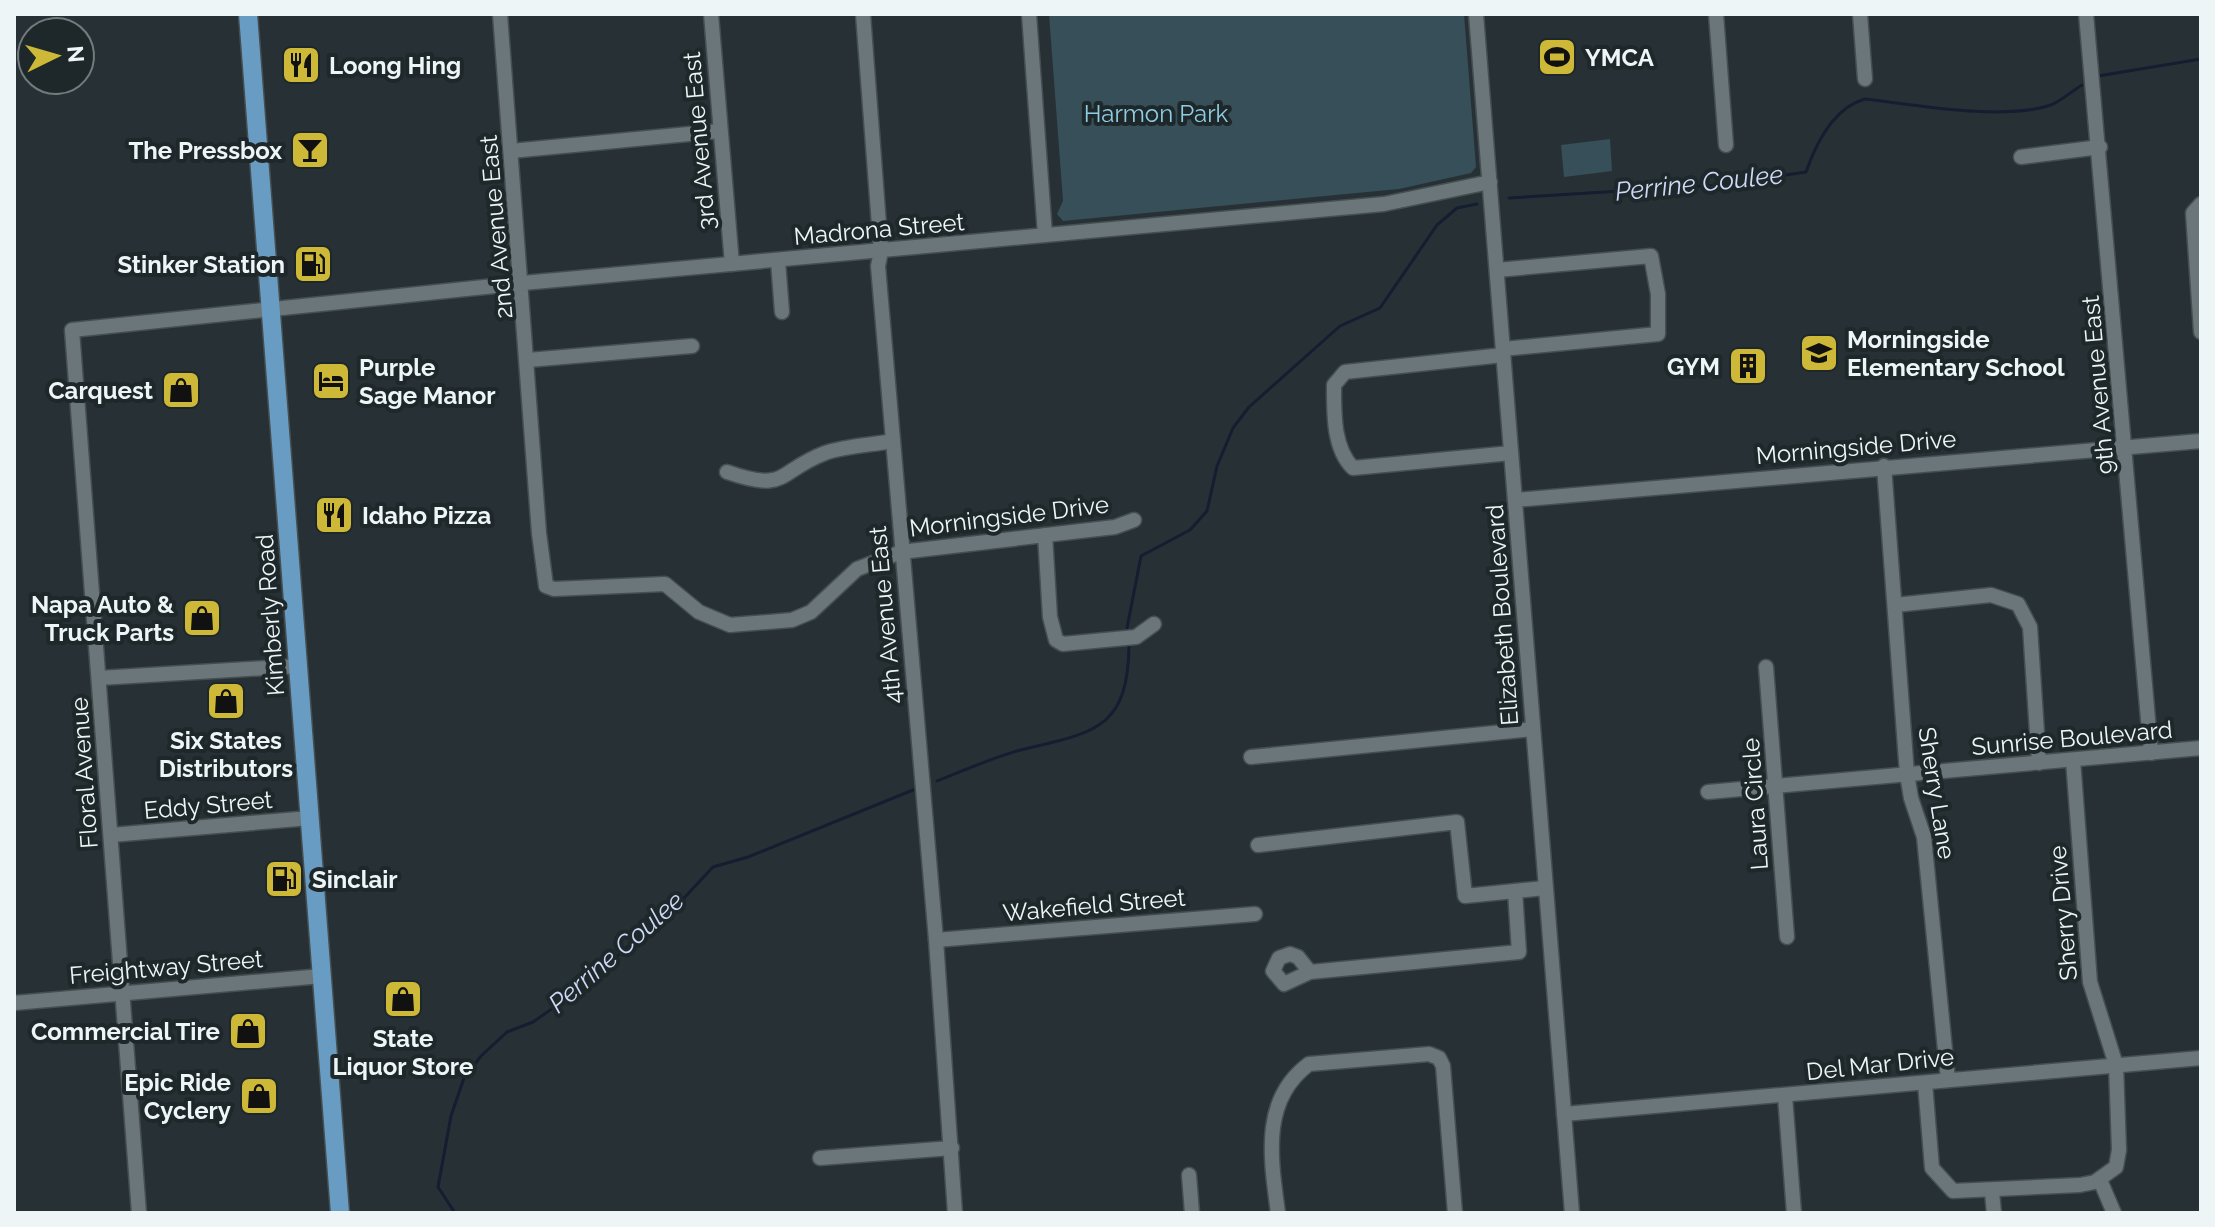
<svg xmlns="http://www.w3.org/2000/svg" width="2215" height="1227" font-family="Raleway,sans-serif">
<rect width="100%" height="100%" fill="#273135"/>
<!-- green -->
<g fill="#364f58">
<polygon points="1049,14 1464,14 1476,167 1471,173 1399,189 1063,221 1057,214 1063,201"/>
<polygon points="1610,139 1612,171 1564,177 1561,145"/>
</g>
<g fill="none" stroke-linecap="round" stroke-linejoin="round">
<!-- stream -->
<g stroke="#151d31" stroke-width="3">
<polyline points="2098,76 2201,59"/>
<path d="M1509,198l209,-13 88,-13c10,-29 27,-64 59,-73 51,6 138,22 186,6 10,-4 21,-14 31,-20"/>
<polyline points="1127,628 1141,556 1190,530 1207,511 1217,466 1233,428 1249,407 1340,326 1380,308 1437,225 1457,208 1477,204"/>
<path d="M937,781c29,-11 58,-25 88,-32 70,-17 103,-20 104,-104"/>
<polyline points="455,1213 438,1187 451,1116 464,1078 481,1056 507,1032 533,1022 576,992 685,897 713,867 748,857 913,790"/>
</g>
<!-- minor casing -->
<g stroke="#454e51" stroke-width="17">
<g id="minor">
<polyline points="500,14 539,533 546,586 554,589 665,584 699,612 730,625 792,620 811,612 857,569 901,552 1115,527 1134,520"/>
<polyline points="711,14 732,264"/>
<polyline points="863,14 881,251 878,266 936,940 955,1213"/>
<polyline points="1029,14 1045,235"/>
<polyline points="1476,14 1572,1213"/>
<polyline points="1716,14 1726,145"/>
<polyline points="1860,14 1865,79"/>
<polyline points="2086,14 2151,753"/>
<polyline points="511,151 720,131"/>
<polyline points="2021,157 2100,147"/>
<polyline points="2201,204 2193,213 2201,332"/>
<polyline points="778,261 782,312"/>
<polyline points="1497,270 1651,256 1658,294 1658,334 1503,349"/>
<path d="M1503,355l-158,17 -11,13c0,28 -1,63 19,83l158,-15"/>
<polyline points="528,360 692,346"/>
<polyline points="1884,466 1907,774 1911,798 1924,837 1948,1080"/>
<path d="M727,472c61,21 49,0 98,-19 20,-7 46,-8 68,-12"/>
<polyline points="1515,500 2201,441"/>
<polyline points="1045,535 1050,617 1056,640 1063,644 1136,637 1154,624"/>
<polyline points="1895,605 1991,595 2018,604 2030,627 2039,763"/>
<polyline points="1766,667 1787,937"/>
<polyline points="99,678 298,666"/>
<polyline points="1251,757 1533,729"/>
<polyline points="1708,792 2201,748"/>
<polyline points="111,835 310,818"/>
<polyline points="1258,845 1457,822 1465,896 1545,888"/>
<polyline points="936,940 1255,914"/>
<polyline points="1310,972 1298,957 1290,954 1279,958 1273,971 1284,984 1310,972 1519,952 1515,891"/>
<polyline points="14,1003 322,976"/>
<polyline points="1925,1083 1932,1168 1953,1191 2080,1185 2095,1182 2116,1167 2119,1150 2116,1065 2090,982 2073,760"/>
<polyline points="1785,1096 1794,1213"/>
<polyline points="1564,1114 2201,1058"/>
<polyline points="820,1158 952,1148"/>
<polyline points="1189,1175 1192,1213"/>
<polyline points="2100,1180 2114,1213"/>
<polyline points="1992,1192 1994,1213"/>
<polyline points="139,1213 72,330 523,283 1384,204 1490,182"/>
<path d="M1278,1213c-7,-53 -18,-113 31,-149l120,-10 10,4 4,8 12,147"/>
</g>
</g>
<!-- major casing -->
<g stroke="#454e51" stroke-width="21">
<polyline id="major" points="248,14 340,1213"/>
</g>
<!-- minor -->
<use href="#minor" stroke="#6a7679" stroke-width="14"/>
<!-- major -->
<use href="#major" stroke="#699cc2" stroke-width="18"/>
</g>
<!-- icons -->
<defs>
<g id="stadium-square" transform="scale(2)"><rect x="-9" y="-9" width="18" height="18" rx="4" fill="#ceb837" stroke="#1e282b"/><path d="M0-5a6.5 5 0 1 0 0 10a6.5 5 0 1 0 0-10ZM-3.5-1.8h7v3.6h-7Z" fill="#111"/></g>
<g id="restaurant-square" transform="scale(2)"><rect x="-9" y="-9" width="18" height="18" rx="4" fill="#ceb837" stroke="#1e282b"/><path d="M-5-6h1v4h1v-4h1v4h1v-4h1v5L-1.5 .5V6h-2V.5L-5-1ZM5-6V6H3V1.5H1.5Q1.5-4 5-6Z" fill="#111"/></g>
<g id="bar-square" transform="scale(2)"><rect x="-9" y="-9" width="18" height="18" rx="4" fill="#ceb837" stroke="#1e282b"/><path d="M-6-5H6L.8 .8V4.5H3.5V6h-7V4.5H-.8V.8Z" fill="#111"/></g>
<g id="fuel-square" transform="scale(2)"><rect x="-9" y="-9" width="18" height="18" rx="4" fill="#ceb837" stroke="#1e282b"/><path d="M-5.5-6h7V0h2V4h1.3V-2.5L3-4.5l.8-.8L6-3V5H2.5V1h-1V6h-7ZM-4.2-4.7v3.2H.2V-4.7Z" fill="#111"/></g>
<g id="school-square" transform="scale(2)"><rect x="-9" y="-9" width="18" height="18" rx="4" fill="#ceb837" stroke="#1e282b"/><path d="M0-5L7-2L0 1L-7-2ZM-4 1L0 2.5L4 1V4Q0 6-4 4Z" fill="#111"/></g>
<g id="building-square" transform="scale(2)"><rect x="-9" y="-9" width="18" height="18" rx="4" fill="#ceb837" stroke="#1e282b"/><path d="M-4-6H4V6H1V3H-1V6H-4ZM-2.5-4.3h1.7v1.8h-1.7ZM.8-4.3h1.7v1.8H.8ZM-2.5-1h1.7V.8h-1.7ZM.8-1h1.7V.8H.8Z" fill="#111"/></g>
<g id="hotel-square" transform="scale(2)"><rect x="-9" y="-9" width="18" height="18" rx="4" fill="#ceb837" stroke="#1e282b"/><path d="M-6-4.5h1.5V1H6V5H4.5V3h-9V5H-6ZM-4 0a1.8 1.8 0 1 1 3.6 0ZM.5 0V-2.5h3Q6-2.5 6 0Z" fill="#111"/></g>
<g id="shop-square" transform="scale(2)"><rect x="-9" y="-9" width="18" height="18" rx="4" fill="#ceb837" stroke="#1e282b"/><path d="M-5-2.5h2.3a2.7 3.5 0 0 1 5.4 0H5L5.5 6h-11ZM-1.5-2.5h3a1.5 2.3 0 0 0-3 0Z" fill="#111"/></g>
</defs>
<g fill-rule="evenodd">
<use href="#stadium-square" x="1557" y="57"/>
<use href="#restaurant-square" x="301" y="65"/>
<use href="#bar-square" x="310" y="150"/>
<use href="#fuel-square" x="313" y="264"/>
<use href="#school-square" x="1819" y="353"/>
<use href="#building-square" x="1748" y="366"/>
<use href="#hotel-square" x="331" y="381"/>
<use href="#shop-square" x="181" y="390"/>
<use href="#restaurant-square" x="334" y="515"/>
<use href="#shop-square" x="202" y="618"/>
<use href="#shop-square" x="226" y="701"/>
<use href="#fuel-square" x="284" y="879"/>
<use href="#shop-square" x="403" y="999"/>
<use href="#shop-square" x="248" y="1031"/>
<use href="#shop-square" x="259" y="1096"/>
</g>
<g text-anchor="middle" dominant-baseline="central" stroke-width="8" stroke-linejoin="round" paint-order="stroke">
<!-- poi labels -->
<g font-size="24" font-weight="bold" fill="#eef5f7" stroke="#1e282b" text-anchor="end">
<text x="1585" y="57" text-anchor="start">YMCA</text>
<text x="329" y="65" text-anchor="start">Loong Hing</text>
<text x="282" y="150">The Pressbox</text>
<text x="285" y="264">Stinker Station</text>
<text x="1847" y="339" text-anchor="start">Morningside<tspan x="1847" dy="28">Elementary School</tspan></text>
<text x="1720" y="366">GYM</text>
<text x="359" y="367" text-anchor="start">Purple<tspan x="359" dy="28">Sage Manor</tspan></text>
<text x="153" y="390">Carquest</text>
<text x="362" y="515" text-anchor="start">Idaho Pizza</text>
<text x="174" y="604">Napa Auto &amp;<tspan x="174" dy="28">Truck Parts</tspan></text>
<text x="226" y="740" text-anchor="middle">Six States<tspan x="226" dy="28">Distributors</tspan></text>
<text x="312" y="879" text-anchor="start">Sinclair</text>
<text x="220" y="1031">Commercial Tire</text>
<text x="403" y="1038" text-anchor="middle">State<tspan x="403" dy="28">Liquor Store</tspan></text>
<text x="231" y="1082">Epic Ride<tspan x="231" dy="28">Cyclery</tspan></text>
</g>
<!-- park labels -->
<g font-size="24" fill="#8ecde1" stroke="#1e282b">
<text x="1156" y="113">Harmon Park</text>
</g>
<!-- street labels -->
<g font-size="24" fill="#eef5f7" stroke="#1e282b">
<text transform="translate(699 141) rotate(-95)">3rd Avenue East</text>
<text transform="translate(496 227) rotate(-95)">2nd Avenue East</text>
<text transform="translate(879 229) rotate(-5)">Madrona Street</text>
<text transform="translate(2098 385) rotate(-95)">9th Avenue East</text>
<text transform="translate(1856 447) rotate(-5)">Morningside Drive</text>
<text transform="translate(1009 516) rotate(-7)">Morningside Drive</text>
<text transform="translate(270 615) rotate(-94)">Kimberly Road</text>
<text transform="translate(885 615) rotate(-95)">4th Avenue East</text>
<text transform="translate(1502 615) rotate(-94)">Elizabeth Boulevard</text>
<text transform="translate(2072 738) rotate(-5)">Sunrise Boulevard</text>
<text transform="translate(84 773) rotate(-94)">Floral Avenue</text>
<text transform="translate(1937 793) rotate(81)">Sherry Lane</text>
<text transform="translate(1755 804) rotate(-94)">Laura Circle</text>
<text transform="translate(208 805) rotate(-5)">Eddy Street</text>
<text transform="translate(1094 905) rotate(-5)">Wakefield Street</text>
<text transform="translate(2063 913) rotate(-95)">Sherry Drive</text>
<text transform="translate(166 967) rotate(-5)">Freightway Street</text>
<text transform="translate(1880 1064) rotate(-6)">Del Mar Drive</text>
</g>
<!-- water labels -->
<g font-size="26" font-style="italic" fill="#cdd9f6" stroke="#1e282b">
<text transform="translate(1699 183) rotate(-6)">Perrine Coulee</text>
<text transform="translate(616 952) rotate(-41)">Perrine Coulee</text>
</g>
</g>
<!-- border -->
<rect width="2215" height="1227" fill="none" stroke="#eef5f7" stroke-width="32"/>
<!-- north arrow -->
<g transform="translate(56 56) rotate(85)"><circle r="38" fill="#1e282b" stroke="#717a7d" stroke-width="2"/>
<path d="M0-6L14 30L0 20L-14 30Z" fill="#ceb837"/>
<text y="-12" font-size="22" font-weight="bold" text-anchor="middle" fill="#eef5f7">N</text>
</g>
</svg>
